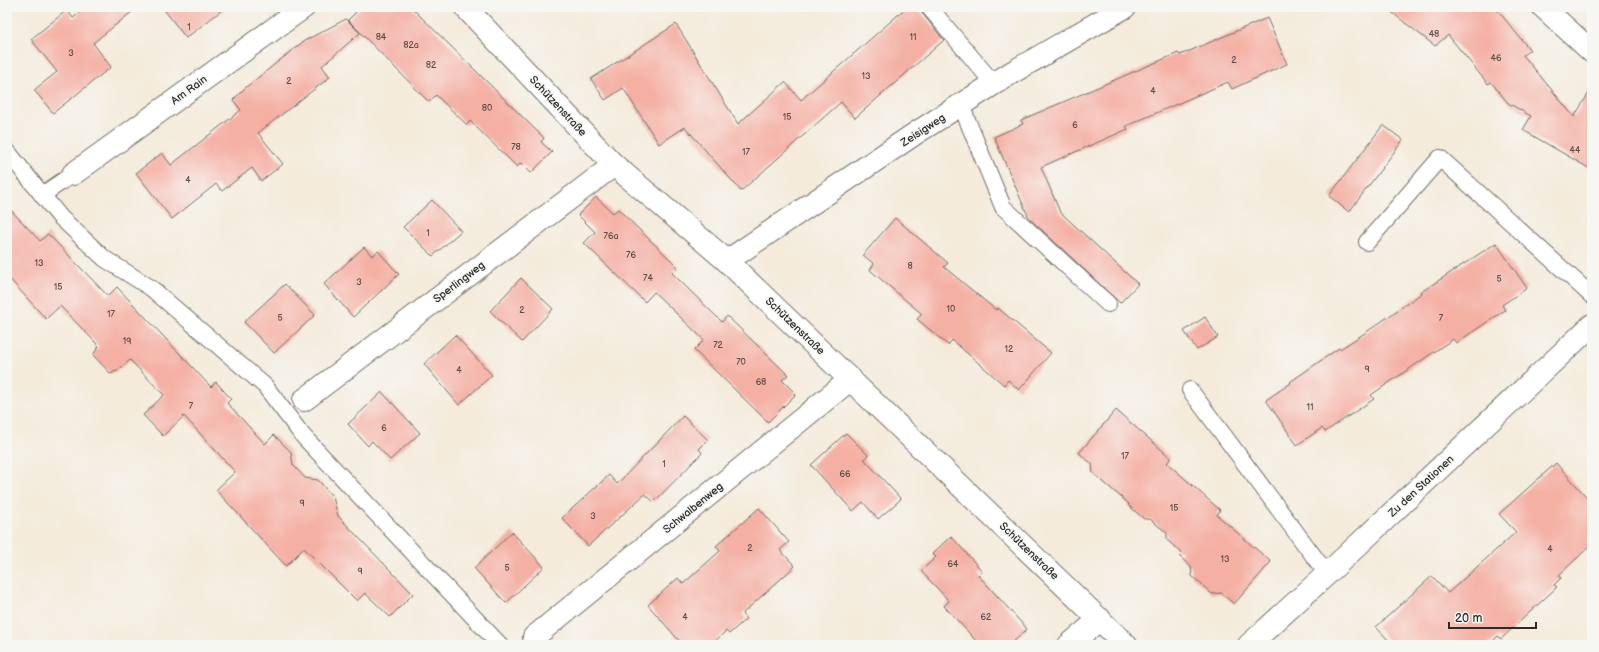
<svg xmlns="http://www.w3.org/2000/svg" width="1599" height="652" font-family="'Balsamiq Sans',sans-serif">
<rect width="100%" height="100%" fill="#f6f6f2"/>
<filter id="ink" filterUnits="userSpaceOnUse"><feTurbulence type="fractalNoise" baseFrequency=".025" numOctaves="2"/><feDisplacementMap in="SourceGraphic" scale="8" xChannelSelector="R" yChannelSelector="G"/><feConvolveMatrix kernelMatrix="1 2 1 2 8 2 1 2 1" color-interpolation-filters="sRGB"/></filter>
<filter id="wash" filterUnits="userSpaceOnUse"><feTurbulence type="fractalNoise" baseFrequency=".012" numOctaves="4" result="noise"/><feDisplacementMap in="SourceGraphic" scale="16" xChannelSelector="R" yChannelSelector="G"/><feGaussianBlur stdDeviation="0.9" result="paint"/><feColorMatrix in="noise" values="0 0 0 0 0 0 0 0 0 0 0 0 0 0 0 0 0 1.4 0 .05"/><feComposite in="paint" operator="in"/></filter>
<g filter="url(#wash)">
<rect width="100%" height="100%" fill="#f4ebdb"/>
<g id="blocks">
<!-- building -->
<g fill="#f5b0a4">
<polygon points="87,7 138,7 93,43 111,67 53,113 34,90 57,72 31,39 67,10 73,18"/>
<polygon points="162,7 226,7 186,38"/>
<polygon points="361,7 411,7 544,138 541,142 552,152 531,173 521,163 517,167 470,121 467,125 436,95 429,102 348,20"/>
<polygon points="907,7 917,7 944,40 855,118 841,102 741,191 685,127 659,144 623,88 605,100 591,79 676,24 738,124 785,82 801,100"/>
<polygon points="1385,7 1495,7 1530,50 1523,55 1574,117 1592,88 1592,170 1523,130 1531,116 1508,103 1491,82 1488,84 1448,35 1435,46"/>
<polygon points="1267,18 1287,64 1232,89 1228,82 1126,126 1128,129 1041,167 1060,212 1138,284 1120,303 1029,218 994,137 1023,124 1021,120 1138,70 1178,53 1180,55"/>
<polygon points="346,19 360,33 322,66 330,77 258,133 283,164 261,181 252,168 222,191 216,184 172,219 136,173 162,153 171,165 241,110 233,100 245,88 304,41"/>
<polygon points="1383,125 1403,140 1349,212 1329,196"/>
<polygon points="596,197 613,213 618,209 678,267 672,273 722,322 727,316 788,375 782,380 796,394 768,422 694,350 704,340 654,292 645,302 584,243 595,232 578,215"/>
<polygon points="432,200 461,231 433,256 403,227"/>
<polygon points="7,206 40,241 48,234 108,296 117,287 211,387 216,382 231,399 227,403 265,444 274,435 291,452 293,465 305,478 318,480 333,497 338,516 413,594 390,617 365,593 357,601 304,548 286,566 216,490 235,472 184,416 163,436 143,415 164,395 130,360 116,372 115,371 111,374 93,355 99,346 60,306 46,319 7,276"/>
<polygon points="895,218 948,263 944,267 996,310 998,308 1051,353 1019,390 1008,380 1004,385 952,340 948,345 917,319 922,314 870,270 874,264 863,255"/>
<polygon points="1496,243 1527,288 1502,305 1505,310 1477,329 1456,343 1453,339 1371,395 1374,399 1325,432 1322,428 1297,445 1266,400 1291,383 1290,382 1339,348 1340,349 1365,333 1422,293 1421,292"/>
<polygon points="364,247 372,256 378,251 399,274 353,317 324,284"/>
<polygon points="521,278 553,309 522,342 490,311"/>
<polygon points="285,284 315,315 274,353 244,322"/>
<polygon points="1205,317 1218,337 1197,350 1184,331"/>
<polygon points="455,335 492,375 459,405 424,364"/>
<polygon points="382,392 420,433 390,460 372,441 368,446 348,424"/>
<polygon points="1116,410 1171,458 1167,463 1220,510 1217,515 1271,562 1234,604 1221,593 1212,594 1192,576 1191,567 1179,556 1182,553 1167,540 1167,533 1150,519 1144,519 1128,505 1129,504 1093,473 1092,464 1079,453"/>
<polygon points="683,416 708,440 699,449 702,453 654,502 645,494 588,546 562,518 609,475 617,484"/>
<polygon points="846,433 868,455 864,459 901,499 878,519 863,502 853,511 811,465"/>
<polygon points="1556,463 1592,503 1592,544 1559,575 1561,578 1554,585 1557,587 1501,639 1498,636 1489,645 1393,645 1376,627 1432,576 1448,593 1516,532 1499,514"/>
<polygon points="759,508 789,542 780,550 795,566 742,614 746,619 729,634 726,631 711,645 683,645 648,605 678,578 683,584 720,551 716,546"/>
<polygon points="512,532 544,567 506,603 474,568"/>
<polygon points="951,536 982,571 978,575 1027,629 1010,645 980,645 944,606 949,601 921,571 936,557 932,554"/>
</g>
</g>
</g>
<g filter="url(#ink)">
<use href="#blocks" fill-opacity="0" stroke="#716e69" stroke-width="1"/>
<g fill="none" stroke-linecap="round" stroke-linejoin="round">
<!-- service casing -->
<g stroke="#716e69" stroke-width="18">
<g id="service">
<polyline points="929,7 994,84"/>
<polyline points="961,105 1003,207 1108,304"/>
<polyline points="7,151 60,217 105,259 151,288 265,386 303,436 500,645"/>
<polyline points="42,195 73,174"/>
<polyline points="1367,242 1440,158 1592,296"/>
<polyline points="1190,390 1327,574"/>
</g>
</g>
<!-- minor casing -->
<g stroke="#716e69" stroke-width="24">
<g id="minor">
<polyline points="465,7 614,165 727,261 1126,645"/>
<polyline points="1543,7 1592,52"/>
<polyline points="73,174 304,7"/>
<polyline points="727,261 916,133 1011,73 1125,7"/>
<polyline points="304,400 614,165"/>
<polyline points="534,637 851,379"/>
<polyline points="1069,645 1100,619"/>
<polyline points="1249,645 1327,574 1592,325"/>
</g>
</g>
<!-- service -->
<use href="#service" stroke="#fff" stroke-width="16"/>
<!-- minor -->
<use href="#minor" stroke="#fff" stroke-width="22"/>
</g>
</g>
<g text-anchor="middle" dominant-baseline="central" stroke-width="3" stroke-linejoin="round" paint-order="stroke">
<!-- number labels -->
<g font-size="9" fill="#5e4c49">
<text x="189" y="27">1</text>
<text x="1434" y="34">48</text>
<text x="381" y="37">84</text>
<text x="913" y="37">11</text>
<text x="411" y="45">82a</text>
<text x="71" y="53">3</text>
<text x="1496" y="58">46</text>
<text x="1234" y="60">2</text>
<text x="431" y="65">82</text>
<text x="866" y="76">13</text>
<text x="289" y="81">2</text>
<text x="1153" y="91">4</text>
<text x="487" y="108">80</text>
<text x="787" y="117">15</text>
<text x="1075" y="125">6</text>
<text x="516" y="147">78</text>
<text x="1575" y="150">44</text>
<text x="746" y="152">17</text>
<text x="188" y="180">4</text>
<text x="428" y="233">1</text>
<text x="611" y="236">76a</text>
<text x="631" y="255">76</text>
<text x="39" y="263">13</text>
<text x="910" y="266">8</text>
<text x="648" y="278">74</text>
<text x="1499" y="279">5</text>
<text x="359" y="282">3</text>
<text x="58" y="287">15</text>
<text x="951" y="309">10</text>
<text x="522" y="310">2</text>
<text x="111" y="314">17</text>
<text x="280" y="318">5</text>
<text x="1441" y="318">7</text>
<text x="127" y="341">19</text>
<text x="718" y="345">72</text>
<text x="1009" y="349">12</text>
<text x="741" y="362">70</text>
<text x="1367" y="369">9</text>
<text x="459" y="370">4</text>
<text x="761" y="382">68</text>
<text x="191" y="406">7</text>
<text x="1310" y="407">11</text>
<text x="384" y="428">6</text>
<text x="1125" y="456">17</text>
<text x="664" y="464">1</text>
<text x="845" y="474">66</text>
<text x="302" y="503">9</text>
<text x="1174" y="508">15</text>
<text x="593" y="516">3</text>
<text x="750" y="548">2</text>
<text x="1550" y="549">4</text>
<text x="1225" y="559">13</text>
<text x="953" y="564">64</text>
<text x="507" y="568">5</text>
<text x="360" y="571">9</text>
<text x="685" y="617">4</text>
<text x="986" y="617">62</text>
</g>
<!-- street labels -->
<g font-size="11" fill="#2b2b2b" stroke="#f6f6f2">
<text transform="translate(189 90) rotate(-36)">Am Rain</text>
<text transform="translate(558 106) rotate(47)">Schützenstraße</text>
<text transform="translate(923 130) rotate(-33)">Zeisigweg</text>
<text transform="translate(459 282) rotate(-37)">Sperlingweg</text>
<text transform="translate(795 326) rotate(44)">Schützenstraße</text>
<text transform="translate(1421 486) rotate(-43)">Zu den Stationen</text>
<text transform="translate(693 508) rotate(-39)">Schwalbenweg</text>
<text transform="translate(1029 551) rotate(44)">Schützenstraße</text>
</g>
</g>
<!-- margin -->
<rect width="1599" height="652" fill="none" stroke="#f6f6f2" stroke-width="24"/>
<!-- scale -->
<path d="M1449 622v6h87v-6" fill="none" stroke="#2b2b2b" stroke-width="2"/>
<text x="1455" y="622" font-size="12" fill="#2b2b2b" stroke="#f6f6f2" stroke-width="3" paint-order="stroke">20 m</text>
</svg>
